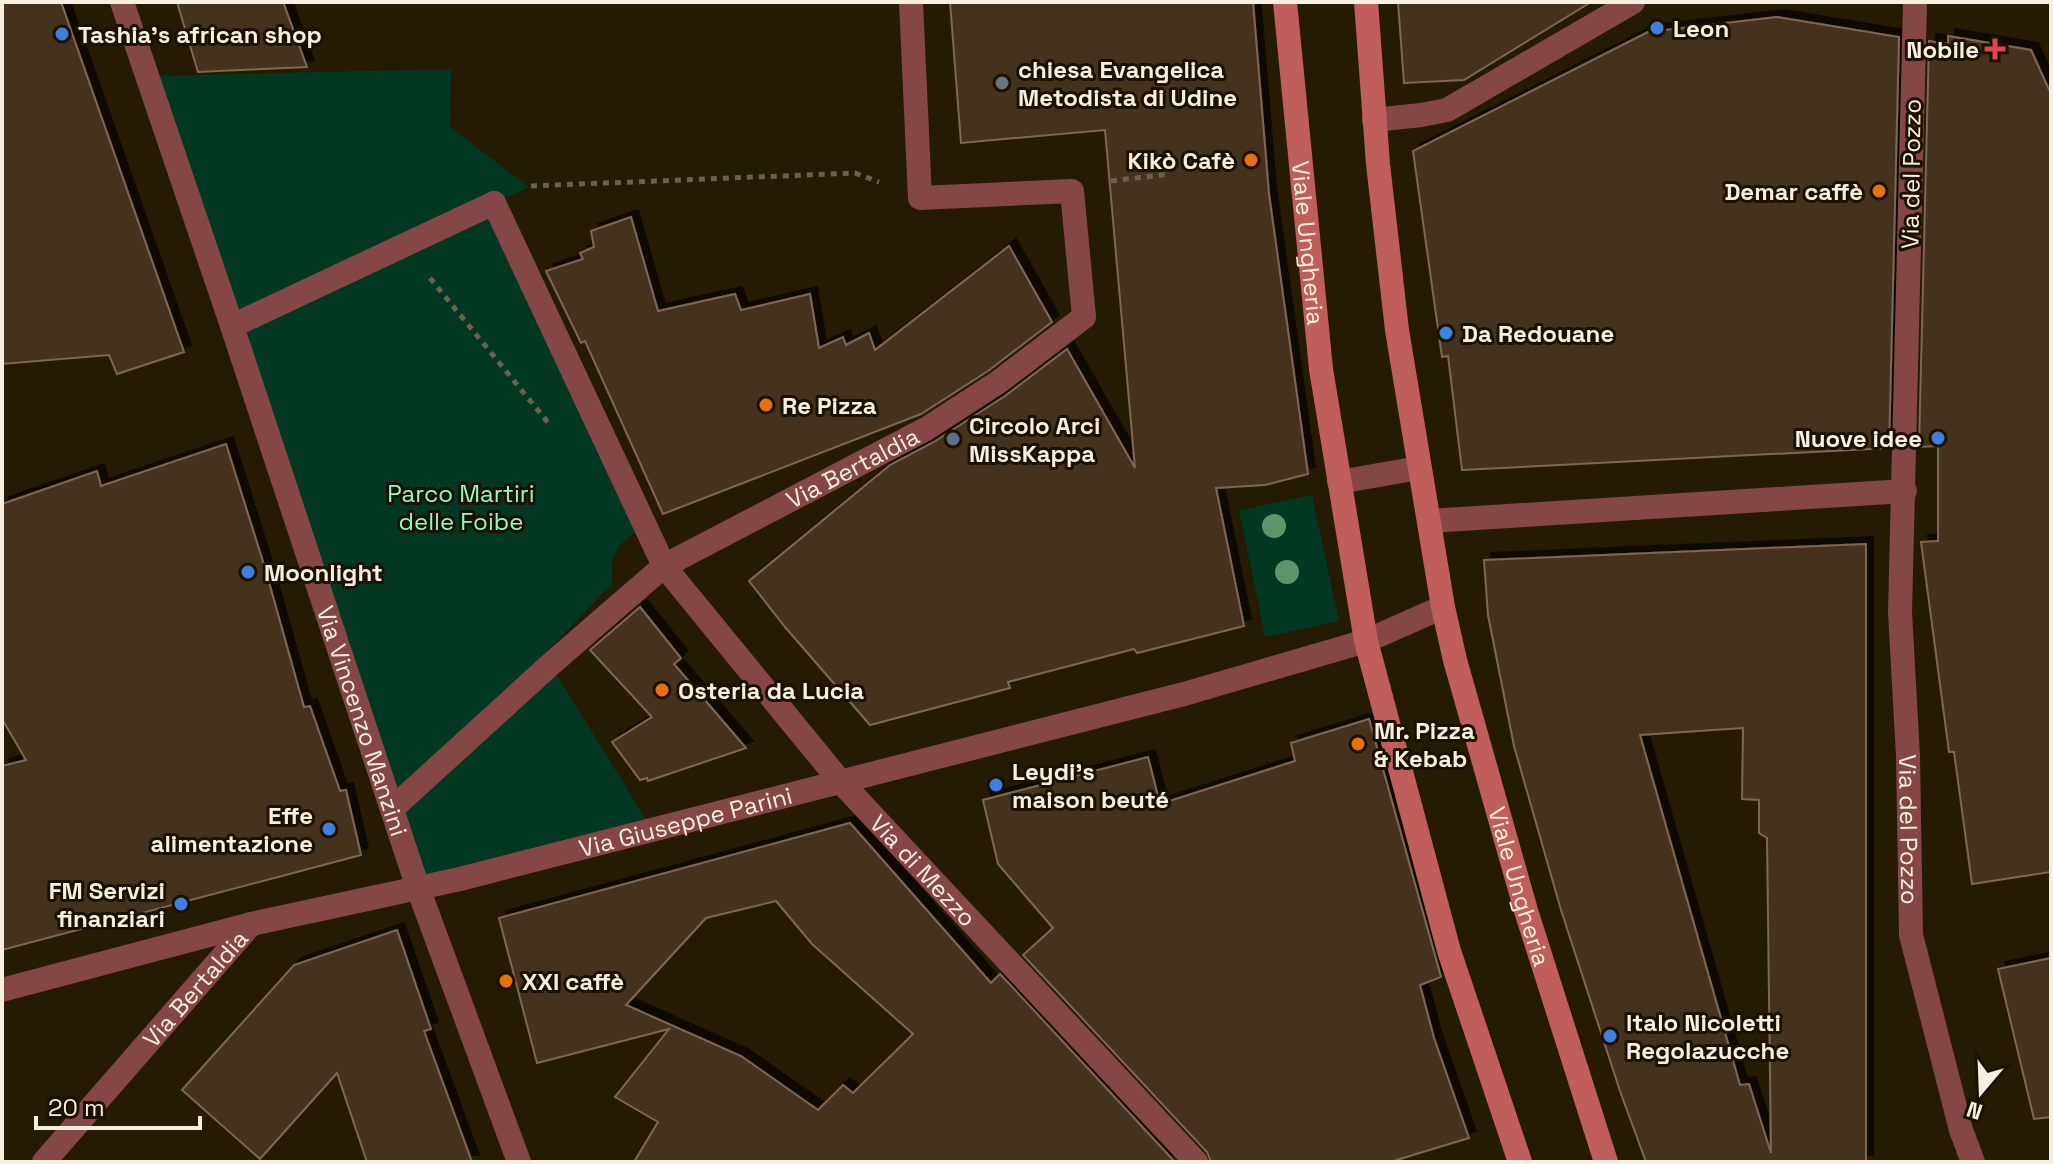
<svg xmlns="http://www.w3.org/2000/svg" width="2053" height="1164" font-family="'Space Grotesk',sans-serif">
<defs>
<filter id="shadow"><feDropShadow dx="7" dy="-7" stdDeviation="0" flood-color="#0009"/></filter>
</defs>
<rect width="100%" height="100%" fill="#251a02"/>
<!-- green -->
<g fill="#023822">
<path d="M451,69l-1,58 79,60 -34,16 152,324c-26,11 -39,27 -34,56l-69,71 108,175 -234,59 -270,-812z"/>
<polygon points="1312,495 1339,621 1265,637 1239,510"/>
</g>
<!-- building -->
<g fill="#45301d" stroke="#7f6753" stroke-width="2" fill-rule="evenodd" filter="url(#shadow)">
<polygon points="2,2 61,2 184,352 117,374 109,355 2,364"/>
<polygon points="177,2 283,2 307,67 198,72"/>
<polygon points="950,2 1253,2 1269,194 1308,474 1265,485 1216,488 1244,626 1137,653 1134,649 1008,682 1010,688 870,725 785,627 749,581 890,465 934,442 1005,396 1067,349 1135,468 1105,130 961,143"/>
<polygon points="1398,2 1591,2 1464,80 1404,83"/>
<polygon points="1777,17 1899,37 1889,448 1462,470 1448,356 1442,357 1413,151 1648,32"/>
<polygon points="1948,36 2031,50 2051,94 2051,872 1972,884 1954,752 1949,752 1921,542 1938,541 1938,446 1919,447 1929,41 1948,44"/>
<polygon points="631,217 658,311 735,294 741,310 810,294 819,348 843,337 846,345 869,333 875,350 1009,246 1052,322 988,371 921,414 663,514 585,341 581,343 546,271 583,259 580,253 594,247 591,231"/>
<polygon points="226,444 265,568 304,707 310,706 340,791 346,790 361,855 2,950 2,766 26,760 2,719 2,504 97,471 101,486"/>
<path d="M1866,544v618h-220l-26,-71 -59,-181 -47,-164 -26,-131 -4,-55zM1743,728l-1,71 17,1v33l8,5 4,315 -22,-69 -9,1 -100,-350z"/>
<polygon points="640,607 681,658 674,664 746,748 648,781 647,778 640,780 612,742 652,717 590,650"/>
<polygon points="1369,719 1441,977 1420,985 1434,1038 1469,1138 1390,1162 1211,1162 1207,1152 1023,955 1053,928 998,864 983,800 1148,757 1160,804 1295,761 1291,743"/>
<path d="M850,823l141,160 9,-9 175,188h-541l24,-40 -43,-25 54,-68 -132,34 -38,-145zM776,901l36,43 101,90 -60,59 -10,-8 -25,25 -77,-54 -115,-51 80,-87z"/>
<polygon points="397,930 431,1029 424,1031 472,1162 367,1162 337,1073 260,1159 182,1090 294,965"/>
<polygon points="2051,958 2051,1117 2034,1119 1998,969"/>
</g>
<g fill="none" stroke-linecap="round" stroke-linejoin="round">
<!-- path -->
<g stroke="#6b614c" stroke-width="5" stroke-dasharray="6 6" stroke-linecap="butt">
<polyline points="1111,181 1169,174"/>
<polyline points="531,186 855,173 879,182"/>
<polyline points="430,278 550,425"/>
</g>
<!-- lane -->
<polyline stroke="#844745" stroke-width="24" points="494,203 664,566"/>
<!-- street -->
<g stroke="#844745" stroke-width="24">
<path id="s1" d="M122,2l110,324 186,562 101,274"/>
<path id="s2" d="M1915,2l-15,610 8,144 3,179 50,195 12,32"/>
<polyline points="1374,120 1421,115 1447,110 1633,2"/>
<polyline points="232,326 494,203"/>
<polyline points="1339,482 1419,468"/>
<polyline points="1429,521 1905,491"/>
<path id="s3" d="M664,566l176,215 356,381"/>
<path id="s4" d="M393,808l158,-144 113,-98 262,-137 71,-46 87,-66 -12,-126 -152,7 -9,-196"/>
<path id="s5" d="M2,990l249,-66 209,-45 724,-185 182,-53 77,-34"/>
<path id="s6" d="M44,1162l207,-238"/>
</g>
<!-- secondary -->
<g stroke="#c05e5b" stroke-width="24">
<path id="s7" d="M1285,2l36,367 45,272 83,310 71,211"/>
<path id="s8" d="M1366,2l12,162 19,166 46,277 12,53 72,254 79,248"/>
</g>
</g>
<!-- trees -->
<g fill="#60956c">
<circle cx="1274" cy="526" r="12"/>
<circle cx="1287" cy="572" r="12"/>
</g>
<!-- markers -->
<g fill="#3f7fe0" stroke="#1c1100" stroke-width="3">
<circle cx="1657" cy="28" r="8"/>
<circle cx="62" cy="34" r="8"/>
<circle cx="1446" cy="333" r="8"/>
<circle cx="1938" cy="438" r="8"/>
<circle cx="248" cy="572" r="8"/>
<circle cx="996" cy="785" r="8"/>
<circle cx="329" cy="829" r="8"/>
<circle cx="181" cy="904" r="8"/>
<circle cx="1610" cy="1036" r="8"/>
</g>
<path fill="#e0444e" stroke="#1c1100" stroke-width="3" d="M1991 37h8v8h8v8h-8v8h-8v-8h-8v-8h8z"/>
<circle fill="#6b7280" stroke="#1c1100" stroke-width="3" cx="1002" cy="83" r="8"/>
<g fill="#e8710a" stroke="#1c1100" stroke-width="3">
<circle cx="1251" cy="160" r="8"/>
<circle cx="1879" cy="191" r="8"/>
<circle cx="766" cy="405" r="8"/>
<circle cx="662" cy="690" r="8"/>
<circle cx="1358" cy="744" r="8"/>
<circle cx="506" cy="981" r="8"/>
</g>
<circle fill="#5c6f8a" stroke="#1c1100" stroke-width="3" cx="953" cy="439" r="8"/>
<g text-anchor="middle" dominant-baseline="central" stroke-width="6" stroke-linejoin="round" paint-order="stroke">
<!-- poi labels -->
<g font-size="24" font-weight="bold" fill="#f7f0e0" stroke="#1c1100" text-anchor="start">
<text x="1673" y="28">Leon</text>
<text x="78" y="34">Tashia's african shop</text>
<text x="1979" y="49" text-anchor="end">Nobile</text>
<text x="1018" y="69">chiesa Evangelica<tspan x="1018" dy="28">Metodista di Udine</tspan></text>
<text x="1235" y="160" text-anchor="end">Kikò Cafè</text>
<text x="1863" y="191" text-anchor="end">Demar caffè</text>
<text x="1462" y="333">Da Redouane</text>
<text x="782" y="405">Re Pizza</text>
<text x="969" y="425">Circolo Arci<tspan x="969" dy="28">MissKappa</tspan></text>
<text x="1922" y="438" text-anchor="end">Nuove idee</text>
<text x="264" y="572">Moonlight</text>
<text x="678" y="690">Osteria da Lucia</text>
<text x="1374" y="730">Mr. Pizza<tspan x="1374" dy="28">&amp; Kebab</tspan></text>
<text x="1012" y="771">Leydi's<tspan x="1012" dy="28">maison beuté</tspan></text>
<text x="313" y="815" text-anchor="end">Effe<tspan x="313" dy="28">alimentazione</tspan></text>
<text x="165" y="890" text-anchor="end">FM Servizi<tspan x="165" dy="28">finanziari</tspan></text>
<text x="522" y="981">XXI caffè</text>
<text x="1626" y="1022">Italo Nicoletti<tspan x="1626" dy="28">Regolazucche</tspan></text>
</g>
<!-- street labels -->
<g font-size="24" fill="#f7f0e0" stroke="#1c1100">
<text transform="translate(1911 174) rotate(-89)">Via del Pozzo</text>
<text stroke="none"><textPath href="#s7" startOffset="242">Viale Ungheria</textPath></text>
<text stroke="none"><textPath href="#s4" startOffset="576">Via Bertaldia</textPath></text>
<text stroke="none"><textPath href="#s1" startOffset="758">Via Vincenzo Manzini</textPath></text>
<text stroke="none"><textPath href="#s5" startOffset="704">Via Giuseppe Parini</textPath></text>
<text stroke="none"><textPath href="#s2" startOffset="828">Via del Pozzo</textPath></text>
<text stroke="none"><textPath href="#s3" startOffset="400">Via di Mezzo</textPath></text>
<text stroke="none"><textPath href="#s8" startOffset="900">Viale Ungheria</textPath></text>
<text stroke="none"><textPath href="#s6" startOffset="230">Via Bertaldia</textPath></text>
</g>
<!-- park labels -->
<g font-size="24" fill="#90fac3" stroke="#1c1100">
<text x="461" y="493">Parco Martiri<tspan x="461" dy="28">delle Foibe</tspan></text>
</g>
</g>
<!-- border -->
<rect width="2053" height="1164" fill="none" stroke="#f7f0e0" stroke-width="8"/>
<!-- north arrow -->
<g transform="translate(1981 1092) rotate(199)" stroke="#1c1100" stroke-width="6" paint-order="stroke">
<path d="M0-6L14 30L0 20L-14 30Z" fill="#f7f0e0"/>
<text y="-12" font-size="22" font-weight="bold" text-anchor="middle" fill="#f7f0e0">N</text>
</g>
<!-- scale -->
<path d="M36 1116v12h164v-12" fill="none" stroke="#f7f0e0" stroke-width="4"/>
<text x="48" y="1116" font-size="24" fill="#f7f0e0" stroke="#1c1100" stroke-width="6" paint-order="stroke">20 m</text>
</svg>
